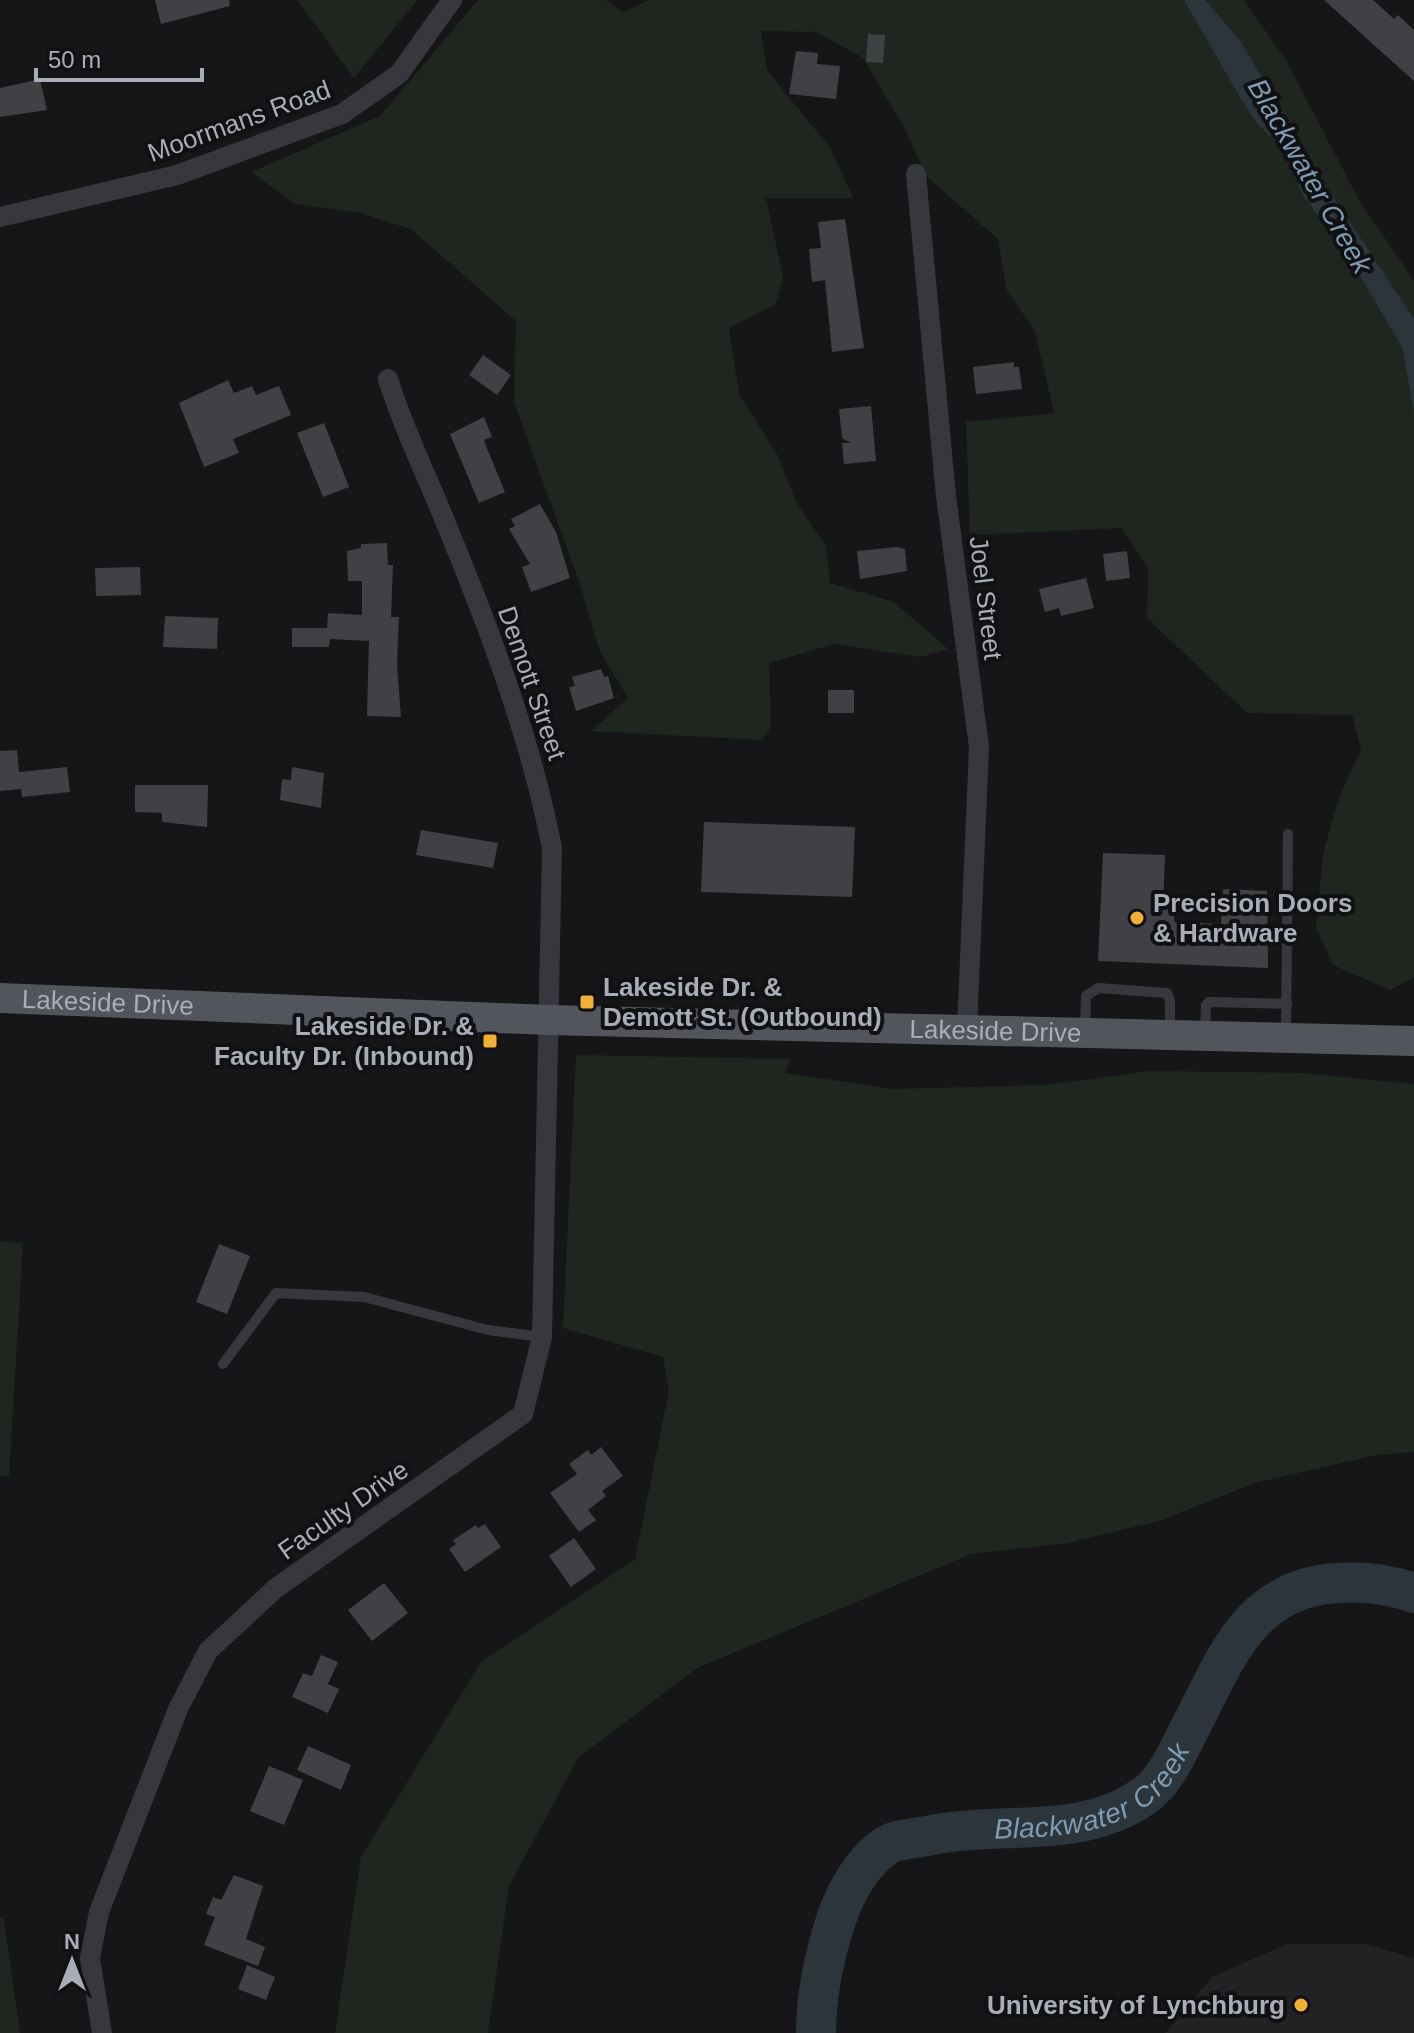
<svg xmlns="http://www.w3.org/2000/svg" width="1414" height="2033" font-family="Arial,sans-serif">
<rect width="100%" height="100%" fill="#161618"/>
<!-- built -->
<polygon fill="#222225" points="1287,1944 1365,1944 1414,1958 1414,2033 1165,2033 1212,1977"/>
<!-- green -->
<g fill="#1e261f">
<polygon points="297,0 417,0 354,78"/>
<polygon points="478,0 606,0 623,12 649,0 1244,0 1287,62 1359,200 1414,281 1414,977 1390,990 1333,965 1316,928 1323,854 1339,797 1361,750 1352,715 1247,713 1147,618 1148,569 1122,528 970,535 966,422 1054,413 1035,331 1007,291 998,239 926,176 905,129 863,58 816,32 761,31 767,70 830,148 853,198 766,198 783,277 776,304 729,328 739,394 778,456 797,504 826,546 830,583 894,602 948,649 920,657 834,644 769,663 771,727 762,740 591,731 628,698 600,652 579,581 514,402 516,321 411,229 360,213 295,204 251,172 380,116"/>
<polygon points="576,1055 790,1059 785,1073 893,1089 1046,1085 1149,1071 1302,1073 1414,1084 1414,1452 1376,1455 1255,1483 1159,1521 1063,1544 971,1554 697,1668 578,1758 509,1886 488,2033 335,2033 361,1857 481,1662 635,1559 669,1390 663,1357 563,1328"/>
<polygon points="0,1241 23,1243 9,1477 0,1476"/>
<polygon points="0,1918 4,1920 20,2033 0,2033"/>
</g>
<!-- water -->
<polygon fill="#2c353c" points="1184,0 1205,0 1241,42 1319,175 1414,319 1414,412 1402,347 1344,249 1304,197 1282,148 1257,123 1241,99"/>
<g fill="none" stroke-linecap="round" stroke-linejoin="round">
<!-- river -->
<path stroke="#2c353c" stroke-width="40" id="s1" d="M816,2033c0,-38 8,-76 20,-113 9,-27 28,-63 55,-77 10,-4 25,-5 36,-7 72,-16 154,5 217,-40 22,-15 35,-47 47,-70 35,-68 59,-138 146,-143 27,-2 52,1 77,10"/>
</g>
<!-- building -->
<g fill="#404145">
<polygon points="155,0 229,0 230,6 161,24"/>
<polygon points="1324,0 1373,0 1394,19 1398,15 1414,30 1414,81"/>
<polygon points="868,34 885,35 883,63 866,62"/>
<polygon points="796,51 818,53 817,64 840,66 836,99 789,94"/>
<polygon points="40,79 47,110 0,117 0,88"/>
<polygon points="845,219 864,348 832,352 825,280 812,282 809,249 821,248 818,222"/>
<polygon points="483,355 511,375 497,395 469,375"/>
<polygon points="1014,362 1014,367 1019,367 1022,389 976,394 973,367"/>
<polygon points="228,380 234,393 252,386 256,395 279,386 291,415 233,439 239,453 204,467 179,403"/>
<polygon points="871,406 876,461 844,464 842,443 851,443 842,438 839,409"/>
<polygon points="484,417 492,437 484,440 486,446 505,492 479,503 450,434"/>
<polygon points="324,423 349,487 323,497 297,433"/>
<polygon points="540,504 556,532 570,578 531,592 522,567 530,564 509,529 515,526 511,519"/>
<polygon points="387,543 388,565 393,565 391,617 399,617 397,665 401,717 367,716 369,641 330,639 329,647 292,647 292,628 327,628 328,613 362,615 362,581 348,581 347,551 361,548 361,544"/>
<polygon points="897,547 905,549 907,571 860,579 857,551"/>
<polygon points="1127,551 1130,578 1106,581 1103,554"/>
<polygon points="140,567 141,595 96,596 95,568"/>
<polygon points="1086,578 1094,608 1061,616 1059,608 1045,612 1039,589"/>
<polygon points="165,616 218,618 217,649 163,647"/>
<polygon points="601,669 604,677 608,676 614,698 576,711 569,687 575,686 572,677"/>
<rect x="828" y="690" width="26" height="23"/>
<polygon points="17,750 19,772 67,767 70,792 22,797 21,789 0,791 0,751"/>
<polygon points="292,767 324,773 321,808 280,800 282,779 291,780"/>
<polygon points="135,785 208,785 207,827 162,822 162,813 135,812"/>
<polygon points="704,822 855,827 852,897 701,892"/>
<polygon points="421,830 498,843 493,868 416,855"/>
<polygon points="1103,853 1165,855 1163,904 1175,905 1174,922 1221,924 1223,889 1267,891 1268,968 1098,961"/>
<polygon points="219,1244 250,1256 227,1314 196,1302"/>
<polygon points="601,1447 623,1476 602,1491 606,1496 588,1510 596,1520 579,1532 550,1493 577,1474 569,1464 588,1450 591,1455"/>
<polygon points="485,1524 501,1547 465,1572 449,1549 456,1544 453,1540 476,1525 478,1528"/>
<polygon points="574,1538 596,1569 571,1587 549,1556"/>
<polygon points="384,1583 408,1613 372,1641 348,1610"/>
<polygon points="321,1655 338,1662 328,1684 339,1689 328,1713 292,1697 303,1673 312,1676"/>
<polygon points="308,1746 351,1765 341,1790 297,1770"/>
<polygon points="269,1766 303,1780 284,1825 250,1811"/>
<polygon points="234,1875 263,1886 246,1939 265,1947 258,1966 204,1945 215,1917 206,1914 213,1897 221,1900"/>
<polygon points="247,1965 275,1977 266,2000 238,1989"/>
</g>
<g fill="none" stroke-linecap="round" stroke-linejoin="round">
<!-- service -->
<g stroke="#37383d" stroke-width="10">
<polyline points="1085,1030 1086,996 1098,988 1167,993 1170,1001 1170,1034"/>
<polyline points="1205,1034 1206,1005 1209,1002 1287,1004"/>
<polyline points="1286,1036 1288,834"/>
<polyline points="223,1364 276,1293 364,1297 488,1330 542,1337"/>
</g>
<!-- minor -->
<g stroke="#37383d" stroke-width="20">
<polyline points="916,174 946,496 979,747 967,1029"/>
<polyline points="0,217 177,175 342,114 399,74 452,0"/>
<path d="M102,2033l-12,-75 9,-46 79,-203 30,-58 68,-63 247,-174 19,-77 10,-489c-21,-108 -61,-215 -103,-317 -20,-51 -45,-100 -61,-152"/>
</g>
<!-- primary -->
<path stroke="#53555c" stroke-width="30" id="s2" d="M0,998l550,22 864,21"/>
</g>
<!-- markers -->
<g fill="#f2b134" stroke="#111113" stroke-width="3">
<circle cx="1137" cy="918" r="8"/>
<rect x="579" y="994" width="16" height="16" rx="4"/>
<rect x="482" y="1033" width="16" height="16" rx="4"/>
<circle cx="1301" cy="2005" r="8"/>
</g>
<g text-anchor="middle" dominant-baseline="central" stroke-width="8" stroke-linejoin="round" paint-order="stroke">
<!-- street labels -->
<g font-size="26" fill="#a8adb8" stroke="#111113">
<text transform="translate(239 121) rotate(-20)">Moormans Road</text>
<text transform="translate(986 598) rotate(83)">Joel Street</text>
<text transform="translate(532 683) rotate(71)">Demott Street</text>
<text stroke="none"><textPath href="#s2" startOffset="108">Lakeside Drive</textPath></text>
<text stroke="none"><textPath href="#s2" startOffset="996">Lakeside Drive</textPath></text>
<text transform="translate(343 1510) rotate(-35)">Faculty Drive</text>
</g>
<!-- poi labels -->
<g font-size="26" font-weight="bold" fill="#a8adb8" stroke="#111113" text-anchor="start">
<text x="1153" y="903">Precision Doors<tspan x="1153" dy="30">&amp; Hardware</tspan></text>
<text x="603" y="987">Lakeside Dr. &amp;<tspan x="603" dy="30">Demott St. (Outbound)</tspan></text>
<text x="474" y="1026" text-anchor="end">Lakeside Dr. &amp;<tspan x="474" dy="30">Faculty Dr. (Inbound)</tspan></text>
<text x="1285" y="2005" text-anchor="end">University of Lynchburg</text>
</g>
<!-- water labels -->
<g font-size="28" font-style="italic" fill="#7f9bb3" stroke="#111113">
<text transform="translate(1310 176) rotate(60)">Blackwater Creek</text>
<text stroke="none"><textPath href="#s1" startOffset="426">Blackwater Creek</textPath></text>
</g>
</g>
<!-- north arrow -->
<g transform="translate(72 1961)" stroke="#111113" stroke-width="6" paint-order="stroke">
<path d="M0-6L14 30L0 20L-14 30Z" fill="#a8adb8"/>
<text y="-12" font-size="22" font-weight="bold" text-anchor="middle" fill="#a8adb8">N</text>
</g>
<!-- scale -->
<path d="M36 68v12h166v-12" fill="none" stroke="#a8adb8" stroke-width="4"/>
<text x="48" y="68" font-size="24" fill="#a8adb8" stroke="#111113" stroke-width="6" paint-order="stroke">50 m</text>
</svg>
